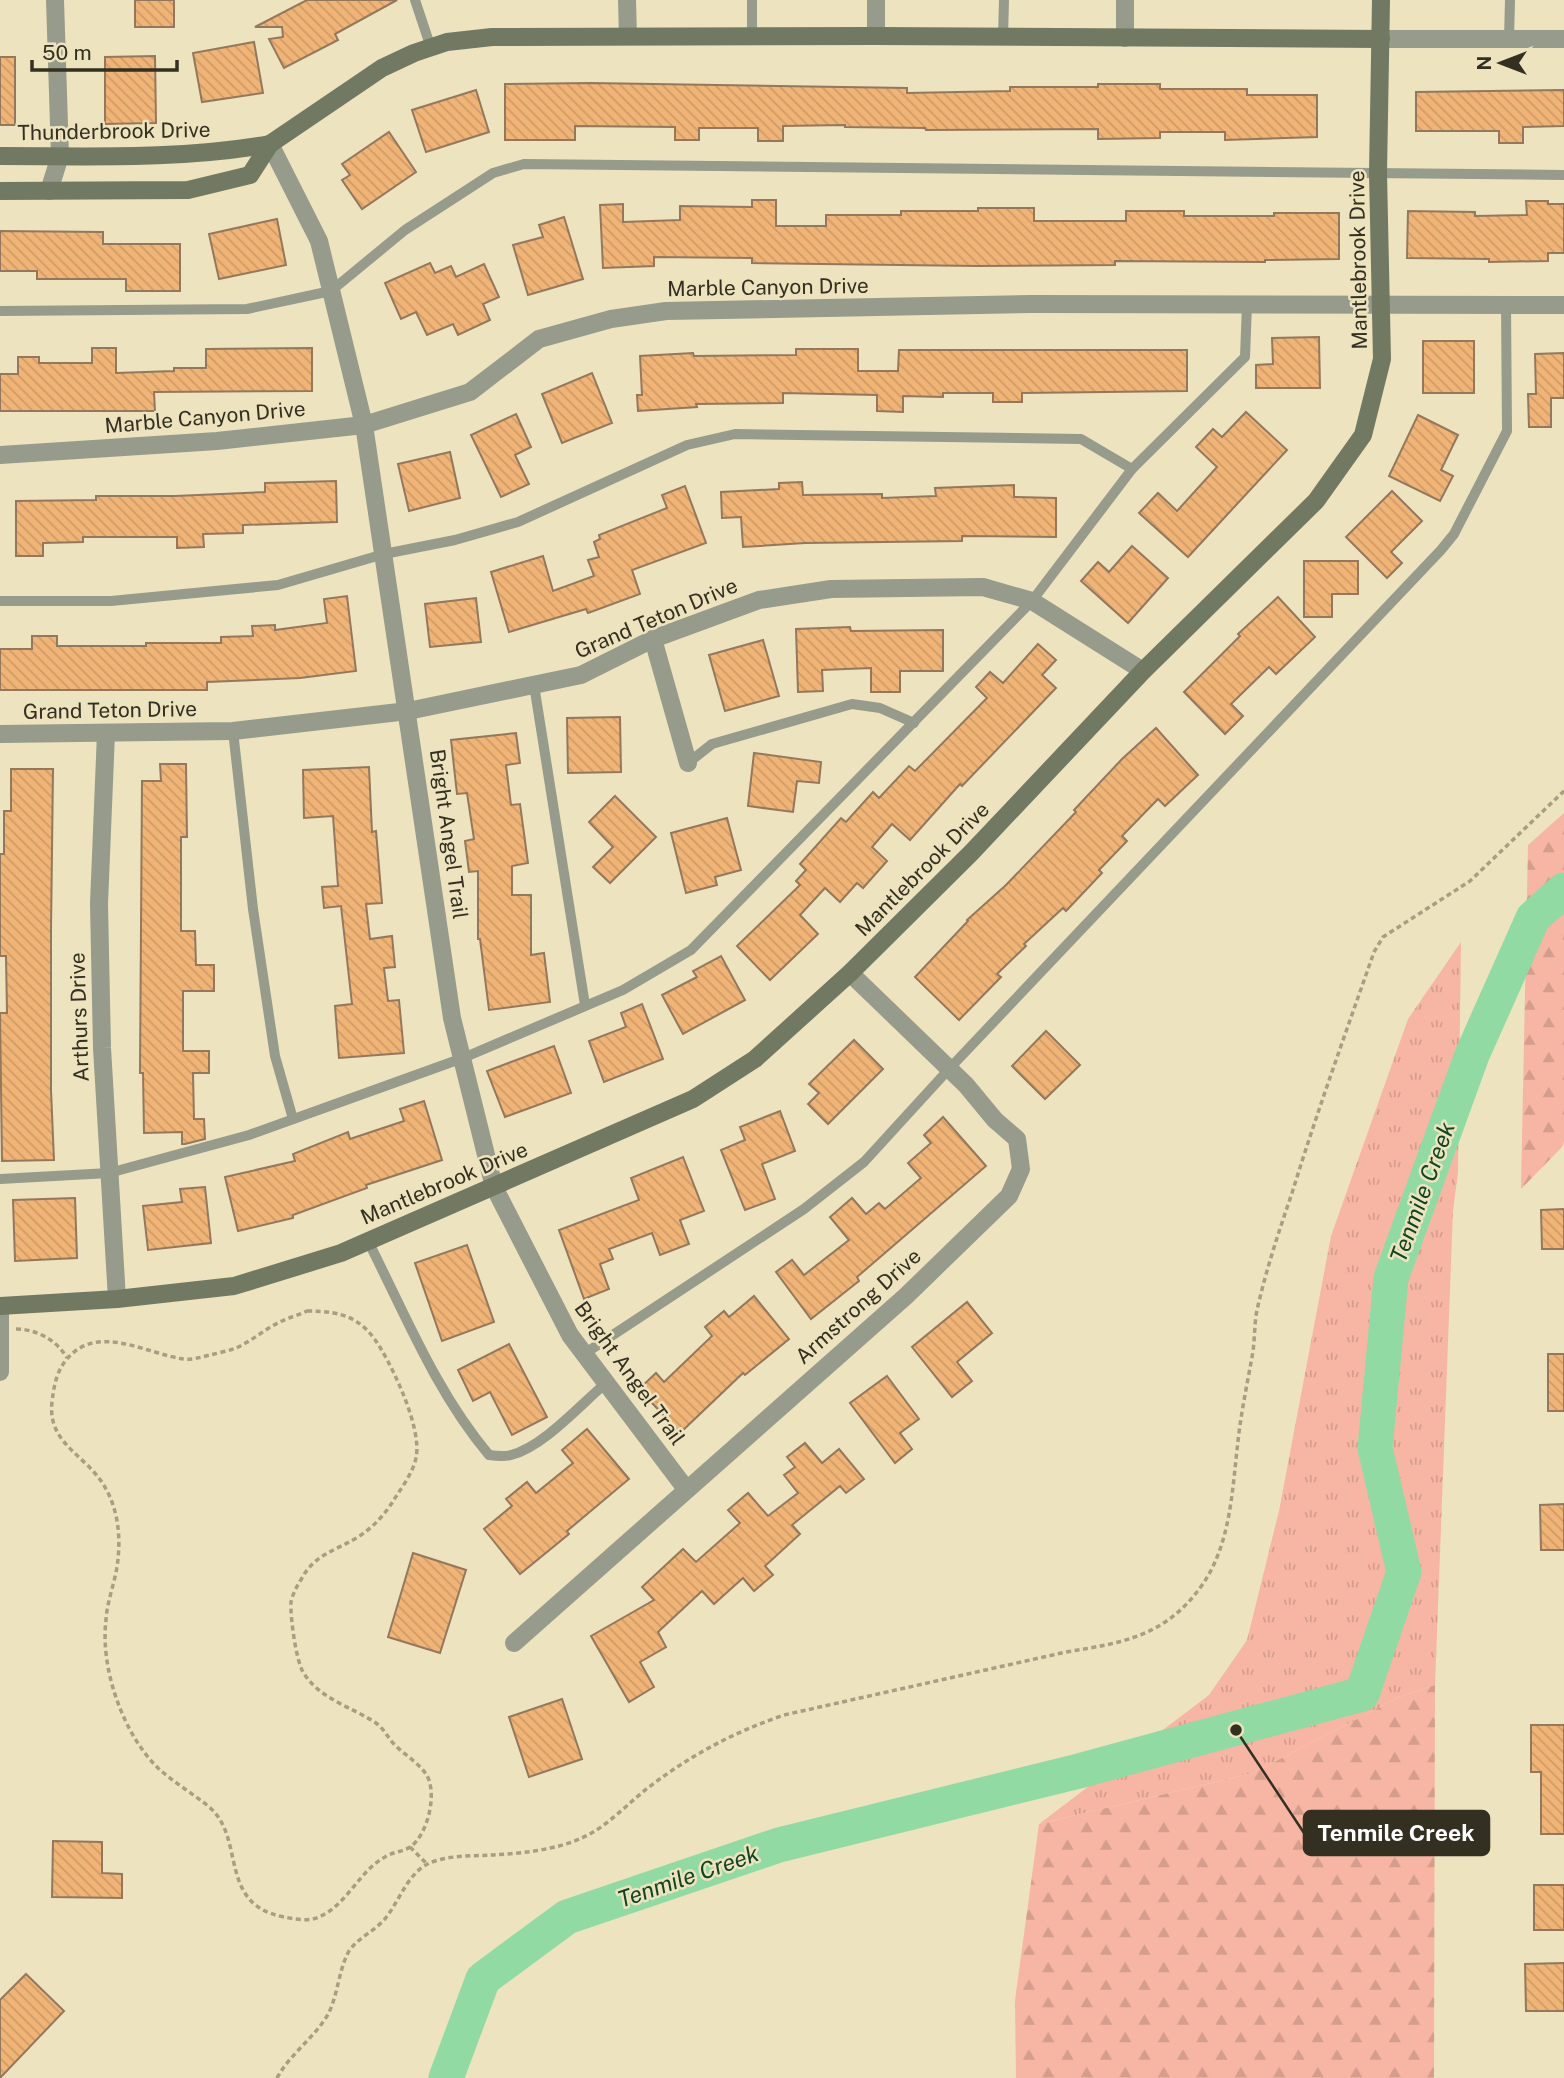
<svg xmlns="http://www.w3.org/2000/svg" width="1564" height="2078" font-family="'Public Sans',sans-serif">
<defs>
<pattern id="grass-tufts" width="24" height="20" patternUnits="userSpaceOnUse" patternTransform="scale(1.75)"><rect width="24" height="20" fill="#f7b6a3"/><path d="M3 7l-1-3M5 7V3M7 7l1-3M15 17l-1-3M17 17v-4M19 17l1-3" fill="none" stroke="#d49d8c"/></pattern>
<pattern id="forest-firs" width="22" height="20" patternUnits="userSpaceOnUse" patternTransform="scale(1.75)"><rect width="22" height="20" fill="#f7b6a3"/><path d="M5 1l3.5 6h-7zM16 11l3.5 6h-7z" fill="#d49d8c"/></pattern>
<pattern id="building-back-hatch" width="6" height="6" patternUnits="userSpaceOnUse" patternTransform="scale(1.75)"><rect width="6" height="6" fill="#f1b477"/><path d="M-1 5l2 2M0 0l6 6M5-1l2 2" fill="none" stroke="#cf9b67"/></pattern>
</defs>
<rect width="100%" height="100%" fill="#ede3be"/>
<!-- grass -->
<polygon fill="url(#grass-tufts)" points="1461,942 1458,1172 1453,1211 1435,1685 1399,1697 1253,1773 1039,1824 1209,1695 1247,1640 1279,1511 1331,1236 1408,1019"/>
<!-- forest -->
<g fill="url(#forest-firs)">
<polygon points="1564,813 1564,1142 1562,1147 1521,1189 1528,845"/>
<polygon points="1435,1685 1434,2078 1016,2078 1015,2000 1039,1824 1253,1773 1399,1697"/>
</g>
<g fill="none" stroke-linecap="round" stroke-linejoin="round">
<!-- river -->
<polyline stroke="#92daa4" stroke-width="35" points="446,2078 483,1979 567,1917 779,1845 1079,1771 1362,1694 1404,1572 1375,1448 1391,1278 1472,1055 1533,918 1564,890"/>
</g>
<!-- building -->
<g fill="url(#building-back-hatch)" stroke="#93785e" stroke-width="2">
<rect x="135" y="0" width="39" height="27"/>
<polygon points="307,0 397,0 335,34 338,40 284,68 269,39 283,37 282,27 255,27"/>
<polygon points="254,42 263,93 202,102 193,53"/>
<polygon points="155,56 156,123 105,124 105,57"/>
<rect x="0" y="57" width="15" height="68"/>
<polygon points="591,83 907,88 907,93 1010,91 1010,87 1098,87 1098,84 1160,84 1160,89 1247,89 1247,95 1317,95 1317,137 1225,140 1225,132 1160,132 1160,138 1098,139 1098,129 926,130 925,128 845,127 845,125 783,126 783,141 758,141 758,128 699,128 699,140 675,140 675,127 575,126 575,140 505,140 505,84"/>
<polygon points="476,90 489,132 426,152 412,110"/>
<polygon points="1564,90 1564,126 1523,127 1523,143 1499,143 1499,131 1416,131 1416,92"/>
<polygon points="389,132 416,172 362,209 342,180 350,175 342,164"/>
<polygon points="752,200 776,200 776,226 826,226 826,215 901,215 901,211 978,211 978,208 1034,208 1034,221 1126,221 1126,211 1184,211 1184,216 1274,216 1274,213 1339,213 1339,259 1265,260 1265,262 1115,261 1115,265 978,266 752,263 752,258 654,257 654,266 603,268 600,205 623,204 623,222 680,220 680,206 752,207"/>
<polygon points="1526,201 1548,201 1548,204 1564,204 1564,253 1548,253 1548,261 1489,262 1489,259 1407,258 1408,211 1475,212 1475,216 1527,215"/>
<polygon points="564,217 583,279 528,295 513,245 543,237 539,225"/>
<polygon points="277,219 286,265 219,279 209,234"/>
<polygon points="0,231 103,232 103,244 180,244 180,291 126,291 126,279 37,279 37,271 0,271"/>
<polygon points="430,263 435,273 451,266 456,277 484,264 499,297 483,304 490,320 458,335 453,324 427,335 416,312 401,319 385,283"/>
<polygon points="1319,337 1320,388 1256,388 1256,365 1273,364 1272,338"/>
<rect x="1423" y="341" width="51" height="52"/>
<polygon points="92,348 116,348 116,373 174,371 174,368 206,368 206,349 312,348 312,391 154,392 155,411 0,411 0,374 18,374 18,357 39,357 39,363 92,363"/>
<polygon points="796,349 858,349 858,371 898,371 899,350 1187,350 1187,391 1022,393 1022,402 993,402 993,393 943,393 943,397 903,396 903,412 877,411 877,395 783,393 783,403 696,404 697,407 638,411 637,395 642,395 640,356 693,353 694,356 796,355"/>
<polygon points="1564,353 1564,398 1551,398 1551,427 1529,427 1528,394 1536,394 1535,354"/>
<polygon points="592,373 612,423 562,443 542,394"/>
<polygon points="1246,412 1287,450 1188,557 1139,513 1158,493 1177,511 1217,467 1196,447 1213,429 1222,437"/>
<polygon points="516,414 531,447 515,455 529,484 501,497 471,435"/>
<polygon points="1418,415 1458,435 1441,470 1453,476 1440,501 1389,476"/>
<polygon points="450,452 460,498 409,511 398,464"/>
<polygon points="336,481 337,522 243,525 243,533 203,534 204,547 177,548 177,537 83,537 83,542 43,543 43,556 16,556 16,501 96,500 96,496 175,496 265,492 265,483"/>
<polygon points="802,482 803,495 882,494 882,498 936,496 935,488 1014,485 1014,497 1056,498 1056,537 962,536 962,541 805,543 743,547 741,517 722,518 721,492 779,489 779,483"/>
<polygon points="685,486 706,543 632,570 640,594 588,613 586,609 509,632 491,572 543,556 553,591 594,576 588,560 599,557 594,542 600,539 599,535 667,508 662,495"/>
<polygon points="1392,491 1422,521 1391,552 1402,563 1387,578 1346,537"/>
<polygon points="1132,546 1168,578 1128,623 1081,581 1098,562 1109,572"/>
<polygon points="1304,561 1358,561 1358,594 1332,594 1332,617 1304,617"/>
<polygon points="347,596 356,671 300,678 207,682 207,690 0,690 0,649 32,649 32,636 57,636 57,646 146,646 146,643 221,643 221,637 253,636 252,626 275,625 275,630 327,623 324,599"/>
<polygon points="1278,597 1315,637 1276,674 1269,667 1231,704 1243,716 1225,734 1184,692 1240,636 1238,634"/>
<polygon points="476,598 481,642 430,647 425,604"/>
<polygon points="850,627 851,631 943,630 943,671 900,671 900,692 871,692 871,668 822,670 823,691 798,692 796,629"/>
<polygon points="763,640 779,696 725,711 709,655"/>
<polygon points="1038,644 1056,660 1042,675 1056,688 962,786 960,784 910,840 892,824 872,847 887,861 863,888 857,883 840,902 825,888 800,915 818,934 770,980 737,946 800,885 796,881 806,870 800,864 841,818 846,822 873,792 879,798 909,766 915,771 987,698 976,687 990,672 1003,683"/>
<polygon points="620,717 621,772 568,773 567,718"/>
<polygon points="1156,728 1198,775 1165,806 1158,799 1122,836 1127,841 1099,870 1102,873 1066,911 1063,908 1024,944 1026,946 997,974 1001,977 959,1020 915,977 968,921 967,920 1006,885 1076,812 1074,810 1122,759"/>
<polygon points="516,733 520,763 506,765 511,805 520,804 528,863 512,866 512,895 531,895 531,955 544,953 550,1002 489,1010 480,939 478,939 478,871 469,872 465,841 474,839 467,793 457,794 451,740"/>
<polygon points="754,753 821,762 819,783 797,781 793,812 748,806"/>
<polygon points="160,764 186,764 187,837 181,837 181,931 195,931 196,965 214,965 214,991 183,991 183,1051 209,1051 209,1073 193,1073 194,1119 204,1119 205,1139 185,1144 182,1144 182,1132 144,1133 143,1073 140,1073 142,781 161,781"/>
<polygon points="369,767 372,832 376,831 382,903 366,904 370,939 392,936 395,967 384,968 388,1001 399,1000 404,1053 339,1058 335,1006 352,1004 341,906 324,908 322,887 338,886 333,816 304,818 303,770"/>
<polygon points="11,769 53,769 51,930 51,1090 54,1160 2,1161 0,1013 7,1013 6,956 0,956 0,854 4,854 4,811 11,811"/>
<polygon points="615,796 656,837 610,883 593,867 613,847 589,822"/>
<polygon points="727,818 741,870 715,877 717,885 686,893 671,833"/>
<polygon points="721,956 745,1000 683,1034 662,995 697,977 693,971"/>
<polygon points="642,1004 663,1059 604,1082 589,1041 626,1027 621,1013"/>
<polygon points="1046,1031 1080,1065 1045,1099 1012,1066"/>
<polygon points="854,1040 883,1069 828,1124 808,1104 819,1093 809,1084"/>
<polygon points="554,1046 571,1093 505,1117 487,1071"/>
<polygon points="424,1101 442,1160 366,1185 367,1188 293,1215 293,1218 238,1231 225,1177 295,1161 293,1154 348,1132 350,1139 404,1121 400,1109"/>
<polygon points="780,1111 795,1151 762,1164 775,1199 745,1210 721,1150 745,1140 740,1127"/>
<polygon points="943,1117 986,1166 857,1277 859,1281 811,1319 776,1272 792,1260 804,1275 849,1240 830,1217 852,1198 866,1214 879,1203 885,1209 921,1178 908,1163 931,1143 924,1135"/>
<polygon points="683,1157 704,1211 680,1220 689,1244 660,1255 652,1233 609,1249 613,1259 600,1264 609,1289 584,1299 559,1230 639,1200 631,1178"/>
<polygon points="205,1187 211,1243 148,1250 143,1206 182,1202 180,1189"/>
<polygon points="75,1198 77,1258 15,1261 13,1200"/>
<polygon points="1564,1209 1564,1249 1542,1249 1541,1210"/>
<polygon points="467,1245 494,1322 442,1341 415,1263"/>
<polygon points="754,1296 789,1339 745,1375 743,1373 680,1433 639,1389 656,1373 664,1382 712,1336 705,1327 724,1311 729,1317"/>
<polygon points="967,1302 992,1333 957,1362 972,1381 952,1397 912,1347"/>
<polygon points="509,1344 547,1417 512,1435 490,1392 473,1401 458,1370"/>
<rect x="1548" y="1354" width="16" height="57"/>
<polygon points="887,1376 919,1419 900,1433 912,1449 895,1463 850,1403"/>
<polygon points="587,1429 629,1479 567,1531 569,1534 520,1574 484,1529 512,1506 506,1499 527,1482 536,1493 573,1463 562,1450"/>
<polygon points="805,1443 822,1463 839,1449 864,1479 846,1493 840,1486 792,1525 800,1534 765,1566 773,1575 754,1591 743,1578 714,1604 702,1591 658,1632 666,1647 640,1662 654,1687 629,1702 591,1636 654,1600 642,1587 683,1549 696,1562 740,1523 728,1510 748,1493 768,1516 798,1493 784,1475 795,1467 787,1457"/>
<polygon points="1564,1504 1564,1550 1541,1550 1540,1505"/>
<polygon points="413,1553 466,1570 440,1653 388,1637"/>
<polygon points="562,1699 582,1759 529,1777 509,1717"/>
<polygon points="1531,1725 1564,1725 1564,1834 1541,1834 1541,1772 1531,1772"/>
<polygon points="53,1841 102,1842 102,1873 122,1874 122,1898 52,1897"/>
<rect x="1534" y="1885" width="30" height="45"/>
<polygon points="1564,1963 1564,2011 1526,2011 1525,1964"/>
<polygon points="26,1974 64,2011 0,2078 0,2000"/>
</g>
<g fill="none" stroke-linecap="round" stroke-linejoin="round">
<!-- path -->
<g stroke="#a69f82" stroke-width="3.5" stroke-dasharray="5 3.5" stroke-linecap="butt">
<path d="M307,1311c36,0 56,7 74,38 15,25 41,81 35,109 -3,14 -13,28 -21,40 -9,15 -21,29 -37,39 -21,13 -43,17 -56,41 -5,8 -9,15 -11,24 -1,14 5,58 12,70 16,27 49,35 73,51 8,6 11,13 17,20 10,11 25,19 33,31 12,18 2,61 -16,73 -8,5 -18,5 -25,10 -26,14 -38,48 -66,60 -10,5 -25,2 -35,0 -68,-13 -37,-80 -76,-111 -16,-13 -35,-24 -50,-38 -35,-34 -58,-100 -52,-148 1,-18 8,-35 11,-53 4,-26 2,-55 -11,-78 -18,-34 -59,-44 -54,-87 2,-16 4,-29 14,-42 31,-38 80,-6 118,-1 9,1 17,-2 26,-4 8,-2 18,-4 26,-7 16,-7 30,-20 46,-27 8,-4 17,-6 25,-10z"/>
<path d="M16,1329c20,0 41,11 51,29"/>
<polyline points="410,1847 427,1864"/>
<path d="M277,2078c13,-24 36,-39 50,-62 11,-19 11,-45 22,-65 10,-14 24,-19 35,-31 17,-20 24,-51 51,-59 19,-6 39,-5 58,-6 34,-2 73,-6 102,-24 19,-12 36,-30 54,-44 42,-32 85,-55 135,-72l282,-63c55,-9 98,-15 134,-64 31,-42 32,-97 38,-147 3,-28 9,-56 14,-84 3,-15 2,-32 5,-47 9,-40 22,-79 35,-117 25,-81 54,-161 82,-241l9,-15 87,-56 94,-90"/>
</g>
<!-- lane -->
<g stroke="#969b8c" stroke-width="10">
<polyline points="415,0 431,48"/>
<polyline points="752,36 752,0"/>
<polyline points="1003,37 1004,0"/>
<polyline points="1509,39 1510,0"/>
<polyline points="0,311 247,309 331,291 405,230 493,173 524,164 1564,175"/>
<polyline points="0,601 111,601 278,585 384,554 455,540 518,522 687,445 735,434 1081,439 1132,469"/>
<polyline points="534,685 585,1005"/>
<polyline points="233,731 253,909 275,1056 293,1119"/>
<polyline points="688,763 712,744 852,704 880,708 914,723"/>
<polyline points="0,1179 109,1173 249,1135 463,1058 623,990 691,950 1032,601 1132,469 1245,357 1247,304"/>
<path d="M368,1241c37,73 68,151 121,214 7,1 15,2 22,0 32,-8 69,-50 95,-72"/>
<polyline points="584,1354 804,1209 864,1162 949,1069 1441,550 1454,534 1507,431 1506,304"/>
</g>
<!-- street -->
<g stroke="#969b8c" stroke-width="18">
<polyline points="627,0 628,36"/>
<polyline points="876,0 876,36"/>
<polyline points="1125,38 1125,0"/>
<polyline points="1381,39 1564,39"/>
<polyline points="270,144 319,241 364,425 452,1018 494,1187 570,1335 686,1489"/>
<polyline points="49,191 60,156 55,0"/>
<polyline points="0,455 217,441 364,425 470,392 539,339 611,319 666,311 1032,304 1564,305"/>
<polyline points="653,639 688,763"/>
<polyline points="106,733 99,904 102,1048 117,1299"/>
<polyline points="0,734 233,731 408,711 581,675 653,639 759,600 831,589 983,587 1032,601 1143,671"/>
<polyline points="0,1372 0,1306"/>
<polyline points="514,1643 906,1296 1009,1196 1021,1169 1017,1139 995,1120 966,1085 850,973"/>
</g>
<!-- secondary -->
<g stroke="#717963" stroke-width="18">
<path d="M0,156c90,0 180,4 270,-12"/>
<polyline points="0,191 188,190 250,175 270,144 382,68 414,53 447,42 492,37 876,36 1381,39"/>
<polyline points="0,1306 117,1299 234,1286 341,1253 693,1099 755,1059 850,973 971,853 1143,671 1316,501 1363,435 1382,359 1378,173 1381,0"/>
</g>
</g>
<g text-anchor="middle" dominant-baseline="central" stroke-width="5" stroke-linejoin="round" paint-order="stroke">
<!-- street labels -->
<g font-size="21" fill="#332f21" stroke="#ede3be">
<text transform="translate(114 131) rotate(-1)">Thunderbrook Drive</text>
<text transform="translate(1358 260) rotate(-91)">Mantlebrook Drive</text>
<text transform="translate(768 287) rotate(-1)">Marble Canyon Drive</text>
<text transform="translate(205 417) rotate(-5)">Marble Canyon Drive</text>
<text transform="translate(656 618) rotate(-23)">Grand Teton Drive</text>
<text transform="translate(110 710) rotate(-1)">Grand Teton Drive</text>
<text transform="translate(449 834) rotate(82)">Bright Angel Trail</text>
<text transform="translate(922 869) rotate(-45)">Mantlebrook Drive</text>
<text transform="translate(79 1017) rotate(-92)">Arthurs Drive</text>
<text transform="translate(444 1183) rotate(-23)">Mantlebrook Drive</text>
<text transform="translate(858 1306) rotate(-42)">Armstrong Drive</text>
<text transform="translate(630 1373) rotate(54)">Bright Angel Trail</text>
</g>
<!-- water labels -->
<g font-size="23" font-style="italic" fill="#0f4523" stroke="#ede3be">
<text transform="translate(1422 1192) rotate(-70)">Tenmile Creek</text>
<text transform="translate(688 1876) rotate(-19)">Tenmile Creek</text>
</g>
</g>
<!-- callouts -->
<path fill="none" stroke="#332f21" stroke-width="2.5" d="M1236 1730L1304 1833"/>
<circle fill="#332f21" stroke="#ede3be" stroke-width="2.5" cx="1236" cy="1730" r="7"/>
<rect fill="#332f21" stroke="#332f21" stroke-width="2.5" x="1304" y="1811" width="185" height="44" rx="7"/>
<g font-size="23" text-anchor="middle" font-weight="bold" fill="#fff">
<text x="1396" y="1841">Tenmile Creek</text>
</g>
<!-- north arrow -->
<g transform="translate(1501 63) rotate(270)" stroke="#ede3be" stroke-width="5" paint-order="stroke">
<path d="M0-5L12 26L0 18L-12 26Z" fill="#332f21"/>
<text y="-10" font-size="19" font-weight="bold" text-anchor="middle" fill="#332f21">N</text>
</g>
<!-- scale -->
<path d="M32 60v10h145v-10" fill="none" stroke="#332f21" stroke-width="3.5"/>
<text x="42" y="60" font-size="21" fill="#332f21" stroke="#ede3be" stroke-width="5" paint-order="stroke">50 m</text>
</svg>
